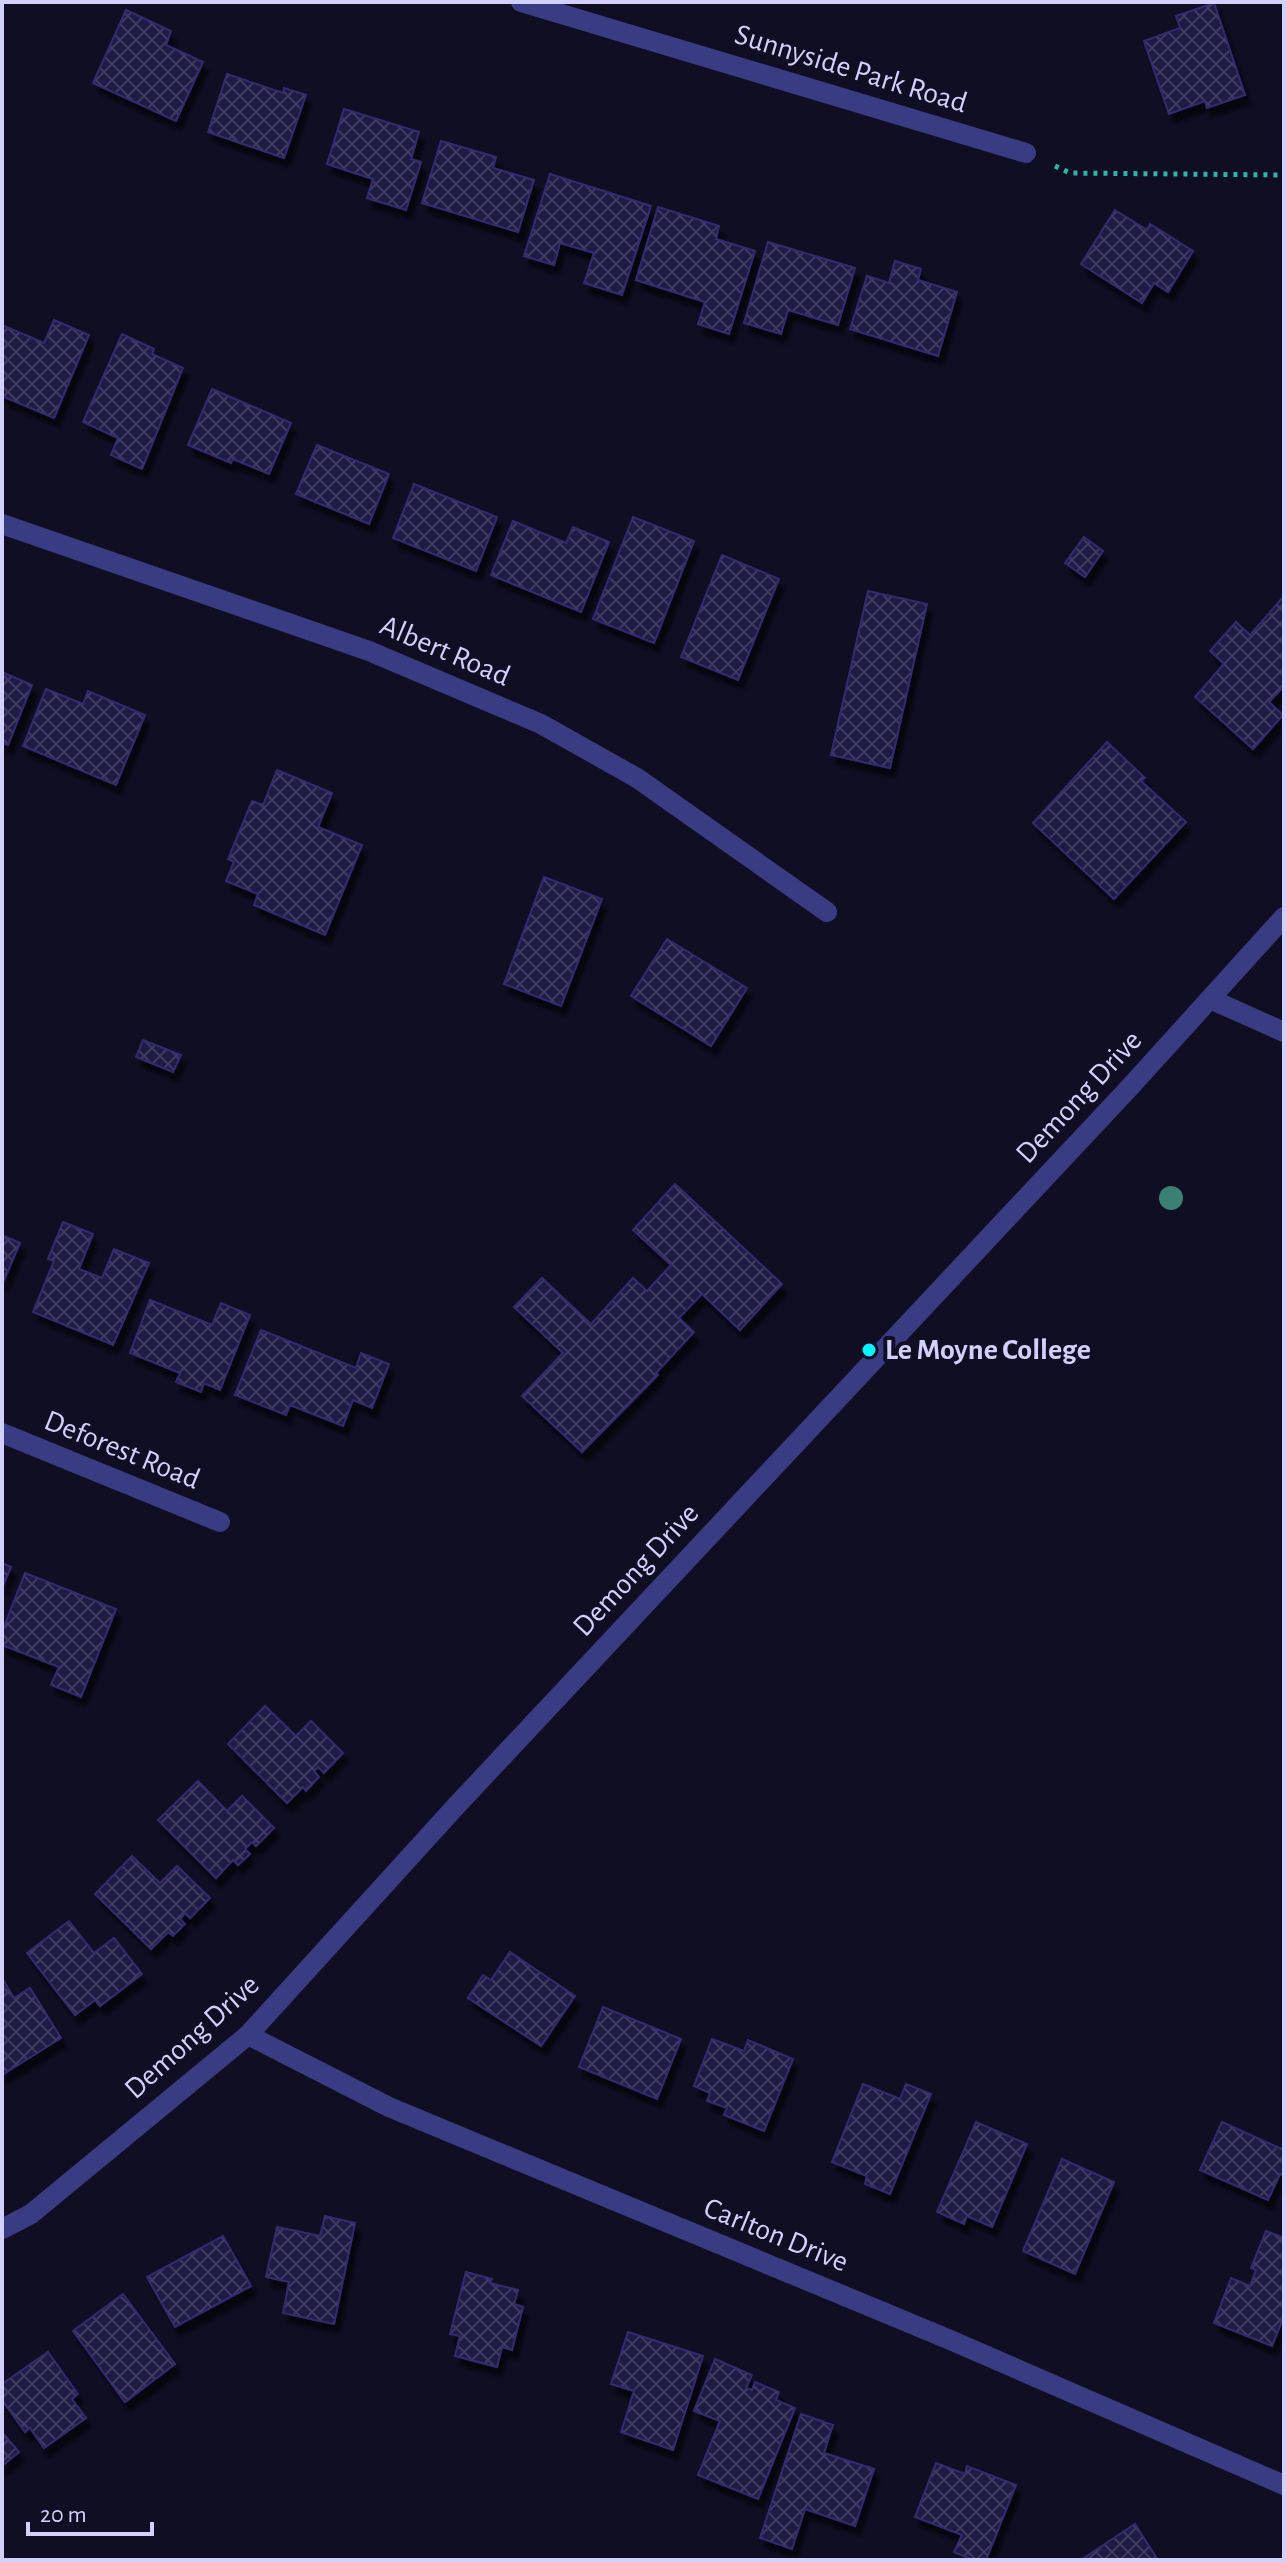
<svg xmlns="http://www.w3.org/2000/svg" width="1286" height="2562" font-family="'Alegreya Sans',sans-serif">
<defs>
<pattern id="building-cross-hatch" width="8" height="8" patternUnits="userSpaceOnUse" patternTransform="scale(2)"><rect width="8" height="8" fill="#1f1a44"/><path d="M0 0l8 8M0 8l8-8" fill="none" stroke="#3f3a60"/></pattern>
<filter id="shadow"><feDropShadow dx="5" dy="9" stdDeviation="2" flood-color="#0009"/></filter>
</defs>
<rect width="100%" height="100%" fill="#100e23"/>
<!-- building -->
<g fill="url(#building-cross-hatch)" stroke="#342c70" stroke-width="2" filter="url(#shadow)">
<polygon points="1214,3 1245,95 1207,108 1205,101 1169,114 1144,41 1180,28 1176,16"/>
<polygon points="126,10 171,31 166,45 203,62 176,121 93,83"/>
<polygon points="227,74 283,93 284,88 306,95 284,158 208,132"/>
<polygon points="344,109 419,132 411,159 421,162 406,210 367,198 373,179 327,164"/>
<polygon points="441,141 496,157 493,168 534,180 518,232 422,203"/>
<polygon points="550,174 651,206 622,295 584,283 594,253 560,243 554,265 524,256"/>
<polygon points="658,207 719,226 716,239 755,251 729,334 698,324 705,302 636,280"/>
<polygon points="1115,210 1147,230 1150,224 1193,251 1168,292 1154,283 1142,303 1081,264"/>
<polygon points="768,242 855,268 838,325 788,310 781,334 744,323"/>
<polygon points="895,261 921,269 918,280 957,292 938,356 850,329 867,276 889,283"/>
<polygon points="54,320 89,335 54,418 2,396 2,325 44,343"/>
<polygon points="122,334 154,349 152,354 183,368 142,469 111,455 118,438 83,422"/>
<polygon points="212,389 291,423 269,474 233,459 231,463 188,445"/>
<polygon points="317,445 389,474 369,524 296,494"/>
<polygon points="414,484 497,517 476,571 393,538"/>
<polygon points="633,517 694,541 654,643 593,619"/>
<polygon points="513,521 566,543 573,527 609,542 581,612 491,575"/>
<polygon points="1084,537 1103,551 1085,577 1065,563"/>
<polygon points="722,555 779,579 738,680 681,657"/>
<polygon points="868,591 927,604 890,768 831,755"/>
<polygon points="1284,596 1284,686 1269,702 1283,715 1253,749 1195,697 1224,664 1210,651 1236,622 1250,635"/>
<polygon points="2,672 32,685 8,745 2,743"/>
<polygon points="46,689 83,704 88,691 145,715 116,785 23,746"/>
<polygon points="1107,742 1145,778 1141,781 1186,822 1114,899 1033,823"/>
<polygon points="277,770 332,793 318,827 362,845 325,935 254,905 258,894 226,881 234,862 228,859 252,801 263,805"/>
<polygon points="544,877 602,899 561,1006 504,984"/>
<polygon points="667,939 747,988 711,1046 631,996"/>
<polygon points="143,1040 181,1055 173,1072 136,1057"/>
<polygon points="675,1184 782,1284 740,1330 702,1294 679,1318 694,1332 656,1373 658,1375 582,1452 522,1396 563,1353 514,1307 542,1278 591,1324 633,1278 647,1291 671,1265 633,1230"/>
<polygon points="63,1222 93,1234 79,1269 102,1278 114,1249 149,1263 113,1345 33,1312 54,1261 48,1259"/>
<polygon points="2,1235 20,1243 2,1285"/>
<polygon points="150,1300 212,1325 221,1303 250,1315 220,1390 204,1383 201,1392 176,1382 180,1373 130,1353"/>
<polygon points="261,1330 356,1368 361,1353 389,1364 372,1408 353,1400 343,1426 290,1405 286,1415 235,1395"/>
<polygon points="2,1563 11,1567 2,1588"/>
<polygon points="25,1573 116,1609 81,1697 51,1685 59,1667 2,1645 2,1632"/>
<polygon points="265,1706 296,1736 311,1721 343,1753 324,1773 318,1767 314,1771 319,1777 306,1791 303,1787 287,1803 228,1744"/>
<polygon points="198,1781 227,1811 242,1796 274,1828 256,1846 252,1842 245,1849 250,1854 238,1865 233,1860 216,1878 158,1820"/>
<polygon points="132,1856 160,1883 177,1866 210,1898 190,1918 185,1913 180,1919 185,1924 173,1936 168,1932 151,1949 95,1894"/>
<polygon points="69,1921 94,1953 114,1938 142,1974 100,2006 95,2000 75,2015 27,1953"/>
<polygon points="510,1952 575,1996 541,2046 468,1998 483,1975 491,1980"/>
<polygon points="2,1978 14,1998 30,1988 61,2038 2,2075"/>
<polygon points="603,2007 681,2039 657,2099 579,2067"/>
<polygon points="712,2039 744,2051 748,2040 793,2059 764,2131 724,2115 727,2108 707,2101 710,2093 694,2086"/>
<polygon points="863,2084 900,2099 906,2084 931,2094 890,2194 865,2184 867,2176 832,2162"/>
<polygon points="976,2122 1027,2144 992,2227 967,2216 964,2224 937,2212"/>
<polygon points="1222,2122 1284,2150 1284,2176 1280,2174 1268,2200 1200,2170"/>
<polygon points="1062,2159 1114,2182 1075,2274 1023,2251"/>
<polygon points="325,2216 355,2223 334,2324 283,2313 289,2282 266,2277 277,2227 320,2236"/>
<polygon points="1266,2231 1284,2238 1284,2316 1272,2346 1214,2323 1231,2278 1250,2286 1256,2270 1251,2268"/>
<polygon points="223,2236 251,2286 175,2327 147,2277"/>
<polygon points="466,2272 492,2279 490,2283 518,2290 514,2304 523,2307 512,2350 502,2347 497,2367 455,2356 460,2336 450,2334"/>
<polygon points="123,2294 175,2364 125,2402 73,2331"/>
<polygon points="628,2332 703,2356 673,2450 621,2432 634,2391 611,2384"/>
<polygon points="48,2352 78,2394 72,2399 86,2418 44,2448 30,2428 25,2432 2,2400 2,2384"/>
<polygon points="715,2359 752,2375 746,2388 752,2390 755,2382 779,2392 776,2400 795,2408 758,2499 698,2475 720,2421 694,2411"/>
<polygon points="801,2414 833,2425 824,2453 874,2469 855,2526 805,2509 792,2549 760,2538"/>
<polygon points="2,2432 19,2452 2,2466"/>
<polygon points="936,2463 965,2474 967,2466 1016,2485 986,2560 973,2560 954,2552 962,2535 915,2517"/>
<polygon points="1135,2524 1158,2560 1081,2560"/>
</g>
<g fill="none" stroke-linecap="round" stroke-linejoin="round">
<!-- path -->
<polyline stroke="#2eb5a3" stroke-width="5" stroke-dasharray="4 6" stroke-linecap="butt" points="1055,166 1070,173 1284,175"/>
<!-- minor -->
<g stroke="#393c82" stroke-width="20">
<polyline points="521,2 1026,153"/>
<polyline points="2,524 369,651 541,724 637,778 827,912"/>
<polyline points="1210,999 1284,1032"/>
<polyline points="2,1433 220,1522"/>
<polyline points="248,2035 389,2107 948,2339 1284,2485"/>
<polyline points="2,2229 31,2214 248,2035 457,1805 1130,1087 1284,917"/>
</g>
</g>
<!-- trees -->
<circle fill="#3a8173" cx="1171" cy="1198" r="12"/>
<!-- markers -->
<circle fill="#00f4fb" stroke="#100e23" stroke-width="3" cx="869" cy="1350" r="8"/>
<g text-anchor="middle" dominant-baseline="central" stroke-width="8" stroke-linejoin="round" paint-order="stroke">
<!-- street labels -->
<g font-size="30" fill="#d2d0ff" stroke="#100e23">
<text transform="translate(851 69) rotate(17)">Sunnyside Park Road</text>
<text transform="translate(445 651) rotate(23)">Albert Road</text>
<text transform="translate(1079 1097) rotate(-47)">Demong Drive</text>
<text transform="translate(122 1450) rotate(22)">Deforest Road</text>
<text transform="translate(636 1570) rotate(-47)">Demong Drive</text>
<text transform="translate(192 2037) rotate(-42)">Demong Drive</text>
<text transform="translate(776 2235) rotate(22)">Carlton Drive</text>
</g>
<!-- poi labels -->
<g font-size="30" font-weight="bold" fill="#d2d0ff" stroke="#100e23" text-anchor="start">
<text x="885" y="1350">Le Moyne College</text>
</g>
</g>
<!-- border -->
<rect width="1286" height="2562" fill="none" stroke="#d2d0ff" stroke-width="8"/>
<!-- scale -->
<path d="M28 2522v12h124v-12" fill="none" stroke="#d2d0ff" stroke-width="4"/>
<text x="40" y="2522" font-size="24" fill="#d2d0ff" stroke="#100e23" stroke-width="6" paint-order="stroke">20 m</text>
</svg>
